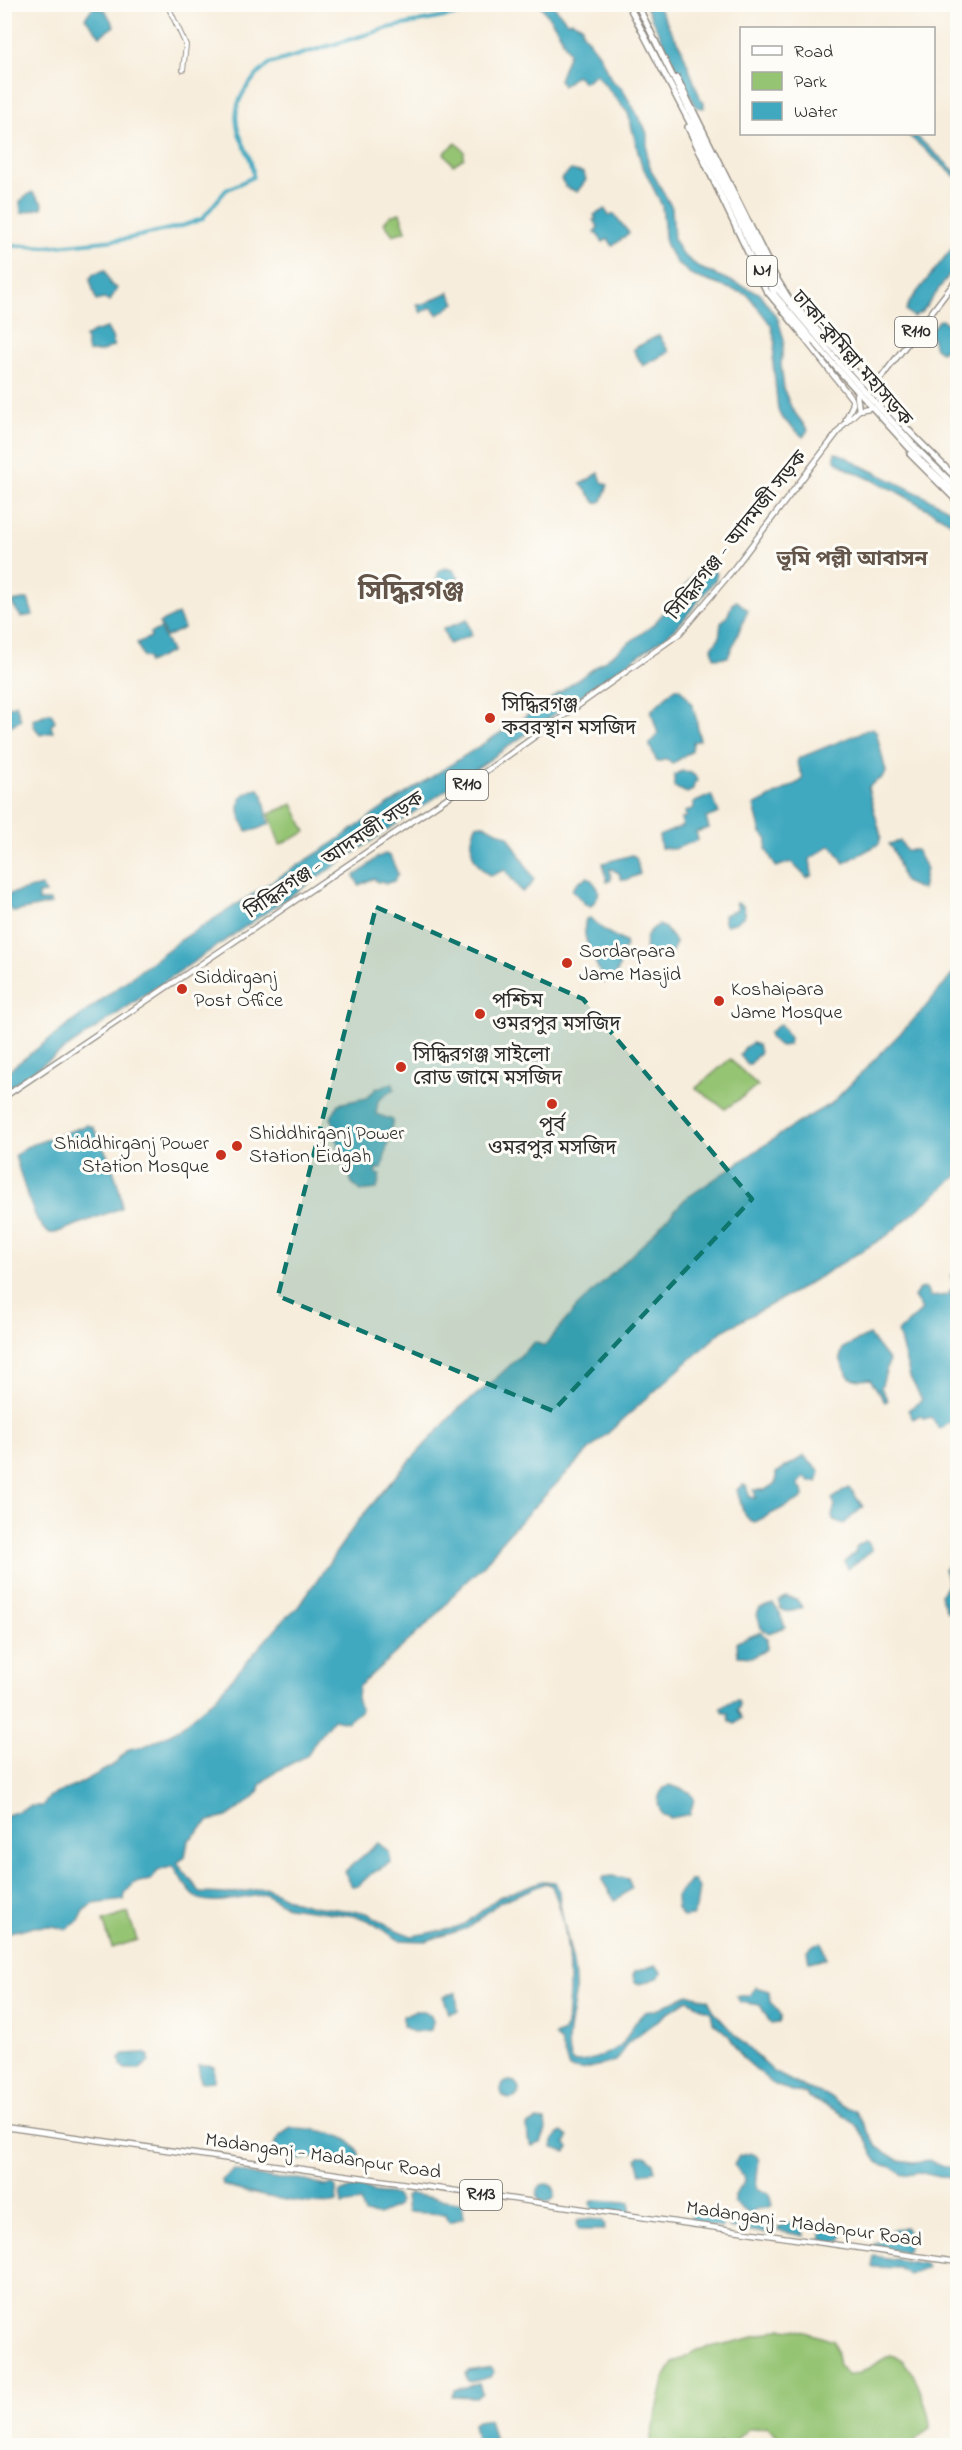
<svg xmlns="http://www.w3.org/2000/svg" width="962" height="2450" font-family="'Indie Flower','Noto Sans Bengali',sans-serif">
<rect width="100%" height="100%" fill="#fdfcf7"/>
<filter id="ink" filterUnits="userSpaceOnUse"><feTurbulence type="fractalNoise" baseFrequency=".0167" numOctaves="2"/><feDisplacementMap in="SourceGraphic" scale="12" xChannelSelector="R" yChannelSelector="G"/><feConvolveMatrix kernelMatrix="1 2 1 2 8 2 1 2 1" color-interpolation-filters="sRGB"/></filter>
<filter id="wash" filterUnits="userSpaceOnUse"><feTurbulence type="fractalNoise" baseFrequency=".008" numOctaves="4" result="noise"/><feDisplacementMap in="SourceGraphic" scale="24" xChannelSelector="R" yChannelSelector="G"/><feGaussianBlur stdDeviation="1.35" result="paint"/><feColorMatrix in="noise" values="0 0 0 0 0 0 0 0 0 0 0 0 0 0 0 0 0 1.4 0 .05"/><feComposite in="paint" operator="in"/></filter>
<g filter="url(#wash)">
<rect width="100%" height="100%" fill="#f7eddc"/>
<!-- green -->
<g fill="#95c473" stroke="#60784f" stroke-width="1.5">
<polygon points="456,143 464,151 464,158 453,165 444,153"/>
<polygon points="400,213 406,231 393,235 384,223 390,216"/>
<polygon points="293,804 306,832 280,845 269,814"/>
<polygon points="730,1059 758,1086 725,1109 696,1088"/>
<polygon points="128,1913 137,1940 112,1948 103,1921"/>
<path d="M782,2328l14,1 38,12 5,24 9,11 12,-3 30,-18c5,1 9,2 13,5 12,11 27,53 27,68l-19,17 -92,1 -34,-3 -18,-17 -19,3 -18,16h-9l-1,-2 -2,3 -69,-1 16,-69 8,-13 24,-13 54,-12z"/>
</g>
<!-- water -->
<g fill="#40a9c0" stroke="#366a76" stroke-width="1.5">
<polygon points="540,5 553,5 567,22 572,21 582,26 582,32 599,54 612,81 621,87 644,126 647,134 647,158 651,170 672,208 674,240 682,254 700,268 759,293 778,319 784,340 781,364 784,390 792,409 808,430 803,437 781,417 778,410 773,362 775,342 771,325 748,295 693,276 676,262 666,245 662,206 641,163 628,113 596,74 584,82 576,75 563,86 559,80 569,53 556,27"/>
<polygon points="645,5 657,5 682,50 701,100 704,103 704,108 696,107"/>
<polygon points="93,7 105,10 114,26 100,36 85,18"/>
<polygon points="907,134 914,134 957,173 957,178"/>
<polygon points="571,170 584,173 586,180 577,192 566,187 561,179"/>
<polygon points="32,192 43,204 42,208 21,213 20,201"/>
<polygon points="605,209 609,216 614,214 629,233 613,246 608,239 603,242 595,232 598,226 593,220 596,219 594,215"/>
<polygon points="957,242 957,264 923,311 913,317 906,310 910,301"/>
<polygon points="105,270 111,285 117,288 110,301 103,299 96,301 90,279 93,274"/>
<polygon points="449,292 455,303 438,315 431,307 421,313 417,304 424,304"/>
<path d="M942,320c10,5 13,15 10,25l-11,7 -6,-4 -5,-17 8,-10z"/>
<polygon points="107,328 112,337 114,346 100,352 88,352 85,337 93,332"/>
<polygon points="659,335 669,352 643,366 633,349"/>
<path d="M835,453c8,0 16,8 25,12 33,16 66,31 97,49v12l-61,-35 -50,-23 -11,-8z"/>
<polygon points="599,473 602,482 608,485 602,501 596,503 581,484"/>
<polygon points="706,566 717,573 715,580 684,619 669,634 436,797 5,1090 5,1073 179,941 332,844 383,808 522,719 604,661 653,625 679,595 696,571"/>
<polygon points="445,568 453,570 459,578 444,585 436,581 439,571"/>
<polygon points="28,599 33,615 21,617 11,602"/>
<polygon points="737,601 748,610 728,657 714,658 712,647 719,638 721,623 728,615 732,604"/>
<polygon points="178,614 184,628 166,637 159,623"/>
<polygon points="467,620 472,635 449,644 443,629"/>
<polygon points="160,629 171,652 148,663 148,658 143,657 137,643 151,637 150,633"/>
<path d="M675,688h4c18,17 16,28 21,52l-7,2 -1,9 -20,13 -5,-5 -10,3 -8,-18 9,-10 -7,-23z"/>
<polygon points="16,704 21,720 5,729 5,709"/>
<polygon points="48,713 51,713 55,721 51,726 53,732 40,735 34,726 33,720"/>
<path d="M872,728l4,3 10,41c-3,9 -13,8 -18,16l13,48 -2,8 -35,19 -11,-16 -4,-1 -19,13 2,16 -5,3 -16,-16 -15,5 -10,-18 1,-11 -6,-5 -7,-27 47,-25 2,-4 -6,-15 2,-4z"/>
<path d="M682,771c8,1 13,2 15,10l-3,2 -1,7 -6,3 -13,-6v-12z"/>
<path d="M259,789l4,6 6,29 -14,6 -8,1c-11,-19 -14,-38 12,-42z"/>
<polygon points="711,795 719,813 706,818 709,828 696,832 698,840 674,849 661,848 659,836 683,826 681,819 686,817 685,812 694,808 693,803"/>
<path d="M482,824l26,12 26,43 -3,6 -9,7 -17,-22 -15,6c-19,-15 -23,-28 -14,-51z"/>
<polygon points="900,841 906,850 916,850 926,868 922,890 904,882 895,854 889,844"/>
<polygon points="385,854 390,856 398,874 394,881 385,884 382,881 377,882 374,878 359,885 354,876 366,868 376,858"/>
<polygon points="632,855 636,857 640,874 626,880 621,879 619,873 610,868 611,880 607,882 603,863"/>
<path d="M588,877c12,11 15,15 3,29l-5,-1 -14,-15 7,-9z"/>
<polygon points="41,886 46,893 38,894 38,901 50,901 51,904 14,912 7,907 5,895"/>
<path d="M736,903c7,0 9,5 9,12l-8,7 -10,3 -3,-3v-7l14,-6z"/>
<path d="M590,918l15,13 20,11 1,5 -7,8c3,14 -3,22 -16,28 -4,-22 -24,-41 -17,-64z"/>
<path d="M659,925l6,3 11,15 -6,12 -9,1 -7,5 -8,-8c-2,-13 0,-22 13,-28z"/>
<path d="M957,969v207l-69,59 -92,56 -74,40 -133,119 -85,88 -19,26 -23,21 -28,33 -76,69 -1,11 4,12 -14,12 -14,-3 -19,24 -6,12 -31,16 -17,14 -2,8 -7,7 -24,17 -18,4 -21,20 -3,16 -8,6 24,30 27,1 39,-6 24,12 21,6 55,7 29,17 16,6 39,-7 14,-5 34,-27 43,-16 13,1 4,8c1,36 18,66 16,105 -2,17 -13,55 -2,67 16,1 48,-11 55,-27 4,-8 9,-17 17,-23l11,-2 32,-16 20,6 7,13 21,23 38,36 29,15 26,9 12,9 14,5 22,37 22,14 15,2 16,-2 27,9v8l-17,-1 -22,-5 -15,3 -11,-8 -12,-3c-8,-7 -11,-19 -16,-28 -15,-24 -33,-27 -56,-39l-2,-4 -11,-1 -21,-7 -32,-28 -13,-21 -16,-14 -2,-10 -23,-12c-4,1 -57,39 -62,45 -4,5 -5,11 -10,16l-34,9 -13,-2 -9,-26 -6,-6 10,-4 3,-8c4,-47 4,-94 -15,-138l-6,-3 -46,19 -32,26 -43,13 -26,-1 -31,-20 -13,-4 -68,-9 -21,-13c-16,2 -57,13 -70,3 -10,-7 -16,-22 -23,-31l-15,5 -8,9 -16,3 -9,10 -1,7 -31,4 -8,5 -6,12 -13,8 -14,-3 -21,1 -26,6v-117l26,-10h11l8,-10 27,-11 35,-19 17,-17 16,-3 31,-15 40,-34 68,-78 14,-12 60,-86 36,-43 63,-68 34,-27 44,-41 9,4 33,-39 68,-65 40,-43 111,-75 36,-21 90,-92z"/>
<polygon points="780,1024 790,1038 789,1045 780,1046 771,1039 769,1033"/>
<polygon points="752,1043 758,1045 760,1052 750,1064 747,1064 740,1055 745,1047"/>
<polygon points="393,1083 394,1089 378,1101 376,1114 393,1120 382,1169 377,1169 376,1173 380,1175 377,1189 361,1191 352,1183 335,1135 338,1131 331,1118 338,1104 366,1098 377,1088"/>
<path d="M87,1125l6,2c10,17 31,63 28,81l-63,24c-5,2 -9,2 -13,-2 -12,-9 -25,-58 -30,-74l11,-9z"/>
<polygon points="957,1272 958,1404 956,1406 957,1419 939,1429 931,1417 924,1419 920,1415 913,1419 908,1410 922,1400 910,1377 898,1332 922,1310 914,1297 919,1289 926,1288 931,1297 947,1295 954,1286 951,1276"/>
<path d="M869,1335l20,26 -8,27 7,12 -3,2 -15,-23c-21,3 -23,-1 -30,-21l3,-10z"/>
<path d="M804,1456l16,16 -3,10h-7l-5,-5 -7,7 6,10 -3,5 -46,23c-13,-2 -14,-21 -18,-32l5,-5h4l4,12 6,1 -2,-8h11l11,-7v-10z"/>
<polygon points="848,1488 852,1491 863,1507 844,1524 833,1520 832,1516 835,1505 832,1499"/>
<polygon points="865,1541 868,1542 872,1550 848,1569 845,1561 855,1553 857,1546"/>
<path d="M957,1559v47l-10,6 -7,-17c9,-10 9,-14 4,-26z"/>
<path d="M786,1597l11,3 5,7c-9,5 -23,9 -23,-6z"/>
<polygon points="773,1604 780,1613 785,1627 769,1633 761,1628 757,1614 760,1608"/>
<polygon points="761,1632 767,1638 767,1649 753,1657 738,1656 737,1642"/>
<polygon points="738,1700 740,1706 737,1710 742,1718 735,1724 729,1721 729,1713 724,1713 721,1708 730,1702"/>
<path d="M670,1785l20,7 4,7 -4,15 -19,4 -8,-3c-8,-11 -6,-25 7,-30z"/>
<polygon points="378,1843 389,1852 391,1862 371,1874 358,1886 352,1886 344,1872"/>
<polygon points="613,1876 628,1879 632,1888 615,1901 602,1880 604,1877"/>
<polygon points="690,1881 694,1881 699,1887 696,1909 692,1916 683,1917 677,1909 676,1897"/>
<polygon points="822,1943 826,1958 809,1962 807,1950 815,1944"/>
<polygon points="656,1965 661,1972 658,1978 640,1984 635,1982 633,1976 634,1972"/>
<path d="M755,1987l14,4 1,11c5,6 14,10 9,21l-8,1 -11,-19 -20,-3 -3,-6h12z"/>
<polygon points="456,1992 458,2011 449,2013 443,1996"/>
<polygon points="414,2011 424,2011 431,2015 433,2021 431,2030 413,2032 403,2026 403,2016"/>
<polygon points="144,2053 149,2056 149,2062 140,2069 125,2069 121,2065 120,2058 124,2054"/>
<polygon points="198,2065 209,2065 214,2067 214,2081 201,2082"/>
<circle cx="510" cy="2090" r="9"/>
<polygon points="537,2120 545,2121 546,2130 541,2143 532,2146 528,2139 527,2125"/>
<path d="M291,2128c21,0 80,6 66,40l-11,1 -9,-3 -4,-8c-13,-3 -23,1 -36,2 -7,0 -12,-3 -20,-3 -8,-13 2,-22 14,-29z"/>
<path d="M562,2132l6,5 -2,7 3,4 -3,4 -13,-4c-2,-7 2,-13 9,-16z"/>
<polygon points="751,2153 757,2156 759,2159 756,2188 769,2194 772,2205 766,2208 756,2209 749,2214 734,2202 734,2195 745,2182 744,2176 734,2165 739,2156"/>
<polygon points="639,2156 646,2156 653,2163 655,2171 641,2173 637,2159"/>
<path d="M234,2170l38,9h27l25,7 9,-1 3,3 1,14c-21,6 -92,-8 -114,-17l-1,-5z"/>
<circle cx="546" cy="2193" r="9"/>
<polygon points="359,2185 374,2193 395,2195 399,2201 398,2206 379,2215 365,2214 360,2202 342,2205 340,2193"/>
<polygon points="410,2194 462,2203 464,2218 449,2222 446,2214 407,2212 405,2197"/>
<polygon points="595,2200 628,2202 630,2203 630,2214 593,2210 590,2203"/>
<polygon points="696,2210 722,2214 723,2226 721,2228 690,2223 692,2212"/>
<polygon points="734,2217 772,2224 775,2228 773,2234 729,2228 729,2218"/>
<polygon points="583,2219 602,2220 605,2225 604,2230 579,2230 576,2224 578,2220"/>
<polygon points="787,2223 797,2224 803,2230 804,2236 778,2231 779,2227"/>
<polygon points="832,2226 843,2233 841,2241 833,2243 821,2239 821,2230"/>
<path d="M905,2227c5,5 4,18 0,25l-31,-3v-6l14,-7 2,-5z"/>
<polygon points="874,2256 925,2264 927,2268 909,2275 899,2268 872,2267"/>
<polygon points="491,2367 494,2372 490,2377 471,2382 468,2380 466,2373 468,2371"/>
<polygon points="479,2384 482,2392 476,2397 452,2396 454,2390"/>
<polygon points="489,2419 496,2445 477,2445 473,2424 477,2421"/>
</g>
<g fill="none" stroke-linecap="round" stroke-linejoin="round">
<!-- canal -->
<path stroke="#40a9c0" stroke-width="4" d="M4,245l43,2 79,-8 56,-13 20,-7 24,-29 27,-13c1,-16 -9,-29 -14,-44 -10,-29 9,-51 30,-69l119,-36 81,-16 13,-8"/>
</g>
</g>
<g filter="url(#ink)">
<g fill="none" stroke-linecap="round" stroke-linejoin="round">
<!-- tertiary casing -->
<g stroke="#918c84" stroke-width="6">
<polyline id="tertiary" points="167,4 186,45 183,70"/>
</g>
<!-- primary casing -->
<g stroke="#918c84" stroke-width="7">
<g id="primary">
<polyline points="801,334 852,399 853,404 846,419"/>
<polyline points="875,393 877,383 958,278"/>
<polyline points="857,395 859,410"/>
<polyline points="4,1097 472,781 679,634 728,576 844,424 859,410 869,408"/>
<polyline points="4,2127 958,2262"/>
</g>
</g>
<!-- trunk casing -->
<g stroke="#918c84" stroke-width="8">
<g id="trunk">
<polyline points="628,4 703,148 775,295 834,365 923,463 958,495"/>
<polyline points="637,4 777,289 840,364 920,452 958,489"/>
<polyline points="677,78 775,276 789,299 912,434 958,480"/>
<polyline points="688,127 766,290 809,342"/>
<polyline points="910,454 958,502"/>
</g>
</g>
<!-- tertiary -->
<use href="#tertiary" stroke="#fff" stroke-width="4"/>
<!-- primary -->
<use href="#primary" stroke="#fff" stroke-width="4.5"/>
<!-- trunk -->
<use href="#trunk" stroke="#fff" stroke-width="5"/>
</g>
</g>
<!-- marked area -->
<path fill="#0f766e" fill-opacity="0.2" stroke="#0f766e" stroke-width="4.5" stroke-dasharray="12 8" stroke-linejoin="round" d="M376,907l207,92 169,200 -199,212 -275,-115z"/>
<!-- markers -->
<g fill="#c8321e" stroke="#fdfcf7" stroke-width="2">
<circle cx="490" cy="718" r="6"/>
<circle cx="567" cy="963" r="6"/>
<circle cx="182" cy="989" r="6"/>
<circle cx="719" cy="1001" r="6"/>
<circle cx="480" cy="1014" r="6"/>
<circle cx="401" cy="1067" r="6"/>
<circle cx="552" cy="1104" r="6"/>
<circle cx="237" cy="1146" r="6"/>
<circle cx="221" cy="1155" r="6"/>
</g>
<g text-anchor="middle" dominant-baseline="central" stroke-width="6" stroke-linejoin="round" paint-order="stroke">
<!-- shield labels -->
<g fill="#fdfcf7" stroke="#6a6a68" stroke-width="1.5">
<rect x="747" y="256" width="30" height="30" rx="4.5"/>
<rect x="895" y="317" width="42" height="30" rx="4.5"/>
<rect x="446" y="770" width="42" height="30" rx="4.5"/>
<rect x="460" y="2180" width="42" height="30" rx="4.5"/>
</g>
<g font-size="18" font-weight="bold" fill="#2b2b2b">
<text x="762" y="271">N1</text>
<text x="916" y="332">R110</text>
<text x="467" y="785">R110</text>
<text x="481" y="2195">R113</text>
</g>
<!-- street labels -->
<g font-size="20" fill="#2b2b2b" stroke="#fdfcf7">
<text transform="translate(851 359) rotate(49)">ঢাকা–কুমিল্লা মহাসড়ক</text>
<text transform="translate(738 536) rotate(-51)">সিদ্ধিরগঞ্জ - আদমজী সড়ক</text>
<text transform="translate(335 856) rotate(-34)">সিদ্ধিরগঞ্জ - আদমজী সড়ক</text>
<text transform="translate(323 2157) rotate(8)">Madanganj - Madanpur Road</text>
<text transform="translate(804 2225) rotate(8)">Madanganj - Madanpur Road</text>
</g>
<!-- poi labels -->
<g font-size="20" fill="#2b2b2b" stroke="#fdfcf7" text-anchor="start">
<text x="502" y="706">সিদ্ধিরগঞ্জ<tspan x="502" dy="23">কবরস্থান মসজিদ</tspan></text>
<text x="579" y="952">Sordarpara<tspan x="579" dy="23">Jame Masjid</tspan></text>
<text x="194" y="978">Siddirganj<tspan x="194" dy="23">Post Office</tspan></text>
<text x="731" y="990">Koshaipara<tspan x="731" dy="23">Jame Mosque</tspan></text>
<text x="492" y="1002">পশ্চিম<tspan x="492" dy="23">ওমরপুর মসজিদ</tspan></text>
<text x="413" y="1056">সিদ্ধিরগঞ্জ সাইলো<tspan x="413" dy="23">রোড জামে মসজিদ</tspan></text>
<text x="552" y="1126" text-anchor="middle">পূর্ব<tspan x="552" dy="23">ওমরপুর মসজিদ</tspan></text>
<text x="249" y="1134">Shiddhirganj Power<tspan x="249" dy="23">Station Eidgah</tspan></text>
<text x="209" y="1144" text-anchor="end">Shiddhirganj Power<tspan x="209" dy="23">Station Mosque</tspan></text>
</g>
<!-- neighbourhood labels -->
<g font-size="21" font-weight="bold" fill="#63554a" stroke="#fdfcf7">
<text x="852" y="560">ভূমি পল্লী আবাসন</text>
</g>
<!-- district labels -->
<g font-size="26" font-weight="bold" fill="#63554a" stroke="#fdfcf7">
<text x="411" y="593">সিদ্ধিরগঞ্জ</text>
</g>
</g>
<!-- margin -->
<rect width="962" height="2450" fill="none" stroke="#fdfcf7" stroke-width="24"/>
<!-- legend -->
<rect x="740" y="27" width="195" height="108" fill="#fdfcf7" stroke="#a9a8a5" stroke-width="1.5"/>
<rect x="752" y="46" width="30" height="9" fill="#ffffff" stroke="#a9a8a5" stroke-width="1.5"/>
<text x="794" y="57" font-size="18" fill="#2b2b2b">Road</text>
<rect x="752" y="72" width="30" height="18" fill="#95c473" stroke="#a9a8a5" stroke-width="1.5"/>
<text x="794" y="87" font-size="18" fill="#2b2b2b">Park</text>
<rect x="752" y="102" width="30" height="18" fill="#40a9c0" stroke="#a9a8a5" stroke-width="1.5"/>
<text x="794" y="117" font-size="18" fill="#2b2b2b">Water</text>
</svg>
